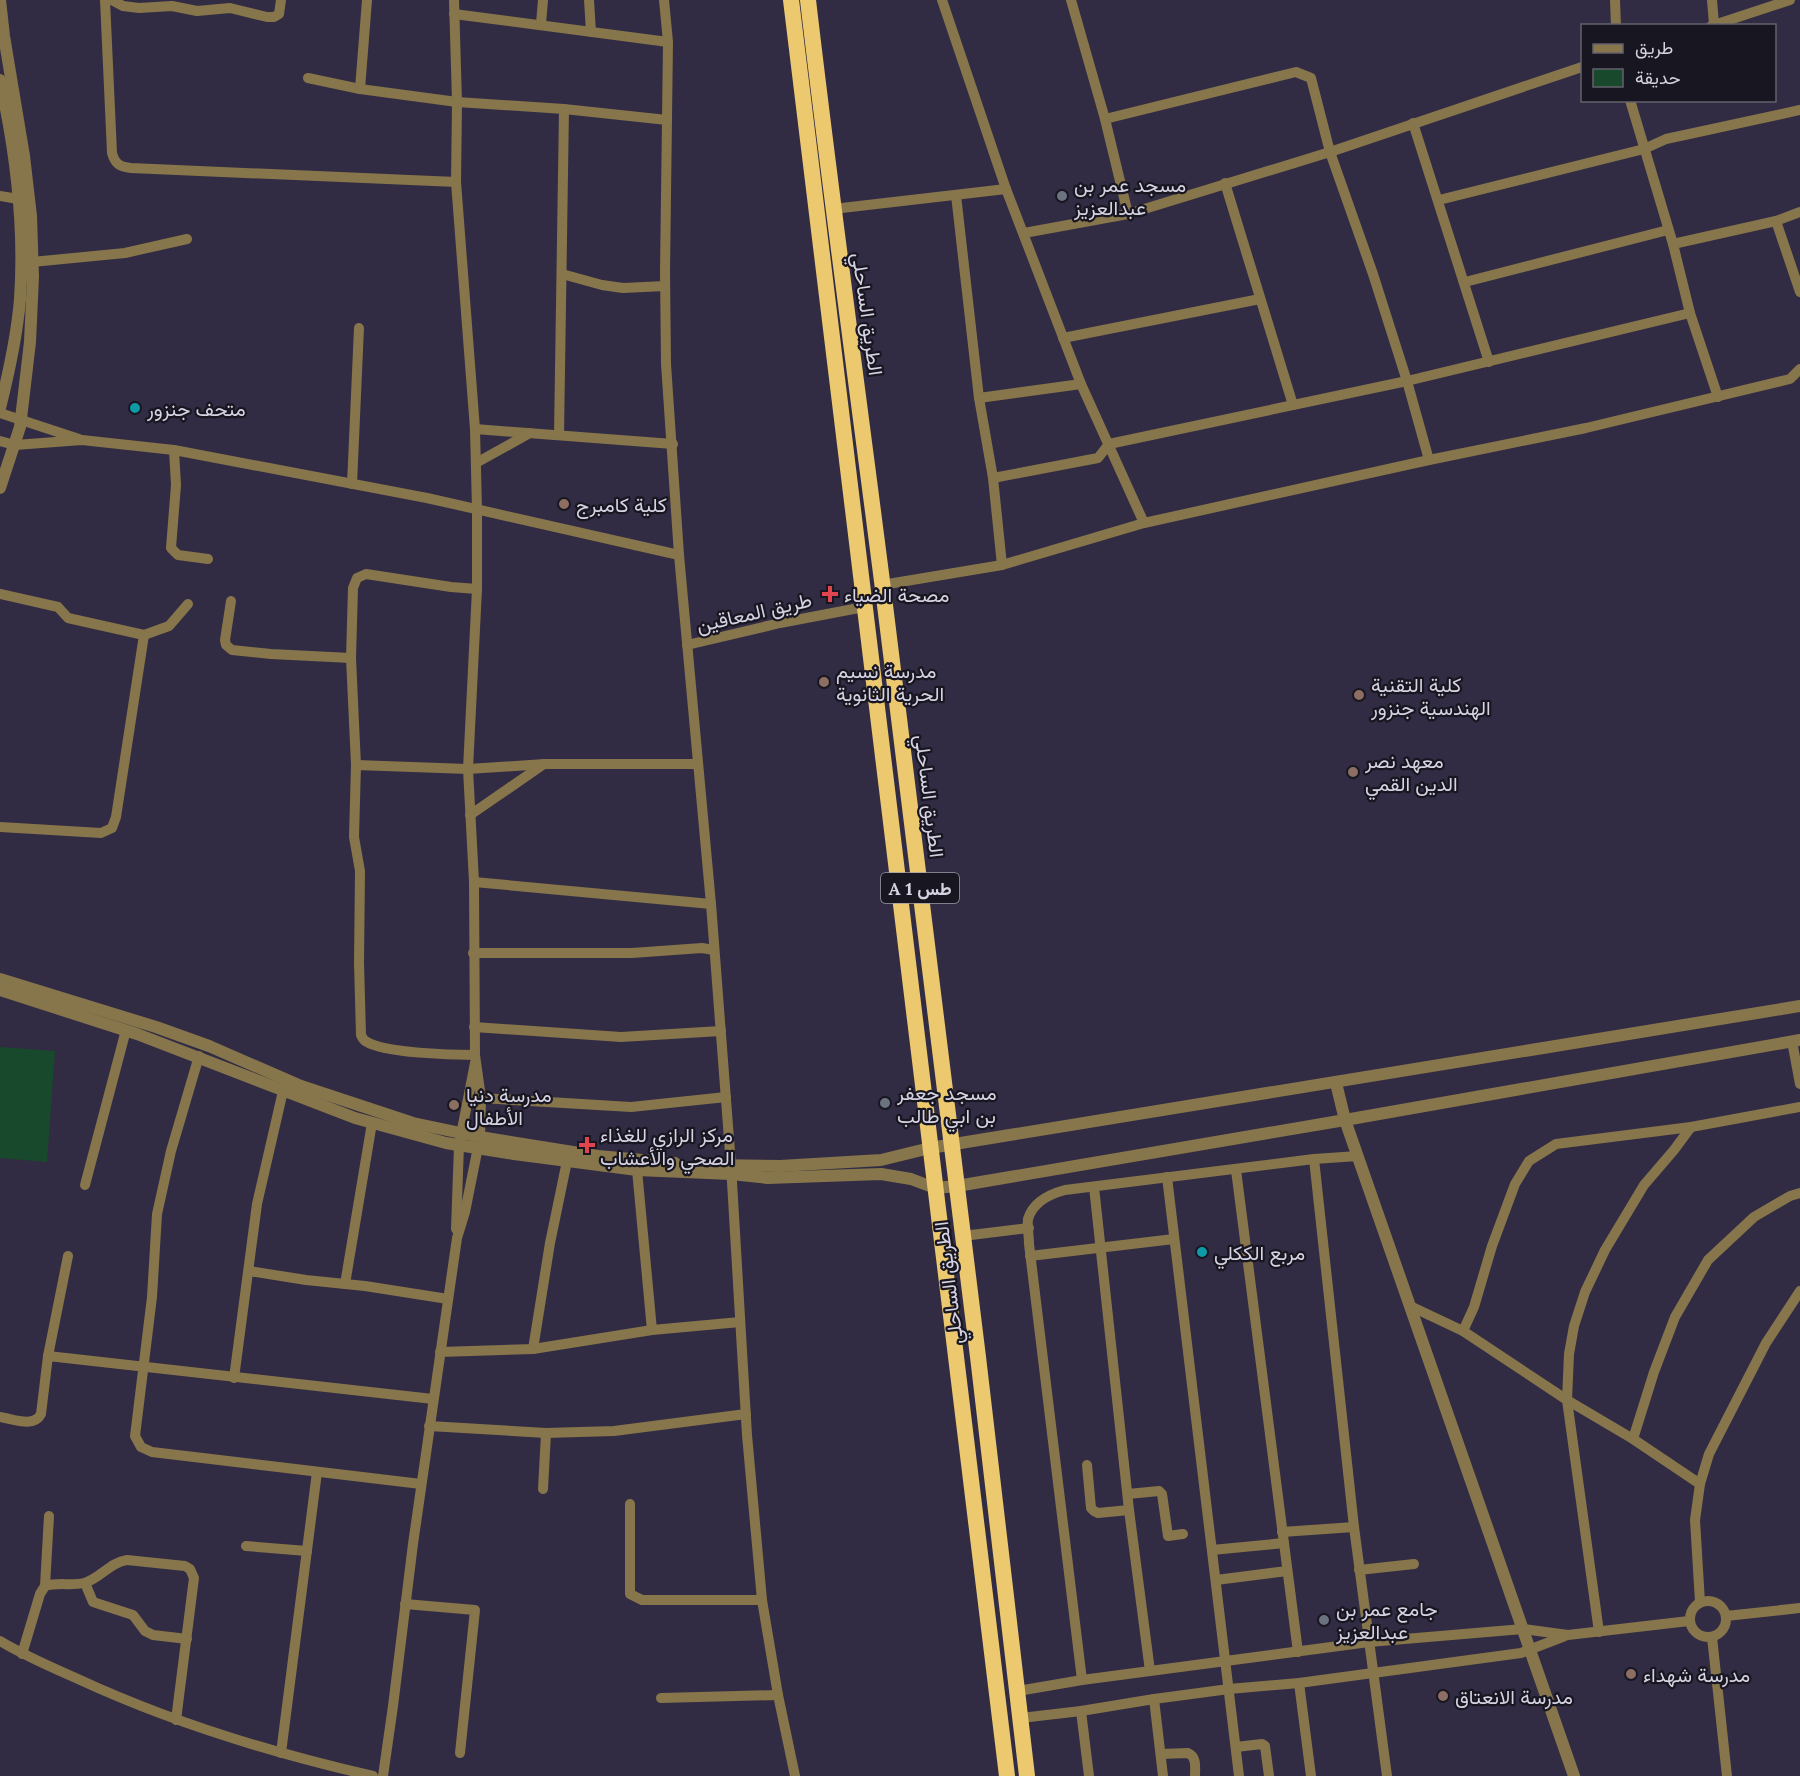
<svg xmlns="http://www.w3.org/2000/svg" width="1800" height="1776" font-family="Lora,Vazirmatn,serif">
<rect width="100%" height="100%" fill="#312c43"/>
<!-- green -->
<polygon fill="#19492c" points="0,1047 55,1051 47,1162 0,1158"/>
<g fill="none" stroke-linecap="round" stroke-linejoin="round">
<!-- minor -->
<g stroke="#87754b" stroke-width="10">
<path d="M105,0l7,153c3,11 8,14 19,15l325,14"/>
<polyline points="112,0 123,6 139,8 172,6 197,11 230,8 267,17 274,17 279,14 281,0"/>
<polyline points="589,0 591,32"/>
<polyline points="664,0 668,42 665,272 666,364 679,555 711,904 731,1165 747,1435 762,1600 778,1695 795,1776"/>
<polyline points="942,0 1006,189"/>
<polyline points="1071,0 1105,119 1128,214"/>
<polyline points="1615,0 1616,26"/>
<polyline points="1712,0 1714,24"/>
<polyline points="454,14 668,42"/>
<polyline points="541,24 543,0"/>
<polyline points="1711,26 1790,0"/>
<polyline points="308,78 360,89 457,102 564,109 667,120"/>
<polyline points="360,89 367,0"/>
<polyline points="1413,123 1489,362"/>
<polyline points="1225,183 1293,405"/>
<polyline points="956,195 979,398 993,478"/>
<polyline points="0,196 18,199"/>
<polyline points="1439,200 1644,149 1666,139 1800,110"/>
<polyline points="833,209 1006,189 1081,384 1144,523"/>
<polyline points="1800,212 1776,221 1800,292"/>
<polyline points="1024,233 1128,214 1330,152 1582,67"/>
<polyline points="1673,244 1776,221"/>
<polyline points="32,262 125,253 187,239"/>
<polyline points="562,274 602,285 623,288 665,286"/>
<polyline points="1465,282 1668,230"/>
<polyline points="1690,313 1718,397"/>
<polyline points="1063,338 1260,299"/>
<polyline points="979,398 1081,384"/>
<polyline points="0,413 79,439"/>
<polyline points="475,429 673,444"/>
<polyline points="559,435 564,109"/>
<polyline points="0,441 15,445 82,440 174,450 427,498 679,555"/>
<polyline points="174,450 176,485 171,548 178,555 208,559"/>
<polyline points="1429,460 1586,428 1790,379 1800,369"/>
<polyline points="476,463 530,433"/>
<polyline points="352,484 359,328"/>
<polyline points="1002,565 993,478 1098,458 1109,444 1407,381 1690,313 1673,244 1630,100"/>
<polyline points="882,585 1002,565 1144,523 1429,460 1407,381 1373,274 1330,152 1311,78 1296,72 1105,119"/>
<polyline points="0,594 58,607 68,618 144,635 169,626 188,604"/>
<polyline points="231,601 225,640 226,645 232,650 271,654 351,658"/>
<polyline points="687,645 780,623 864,607"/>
<polyline points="356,765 351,658 353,588 357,578 366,574 451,587 477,589"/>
<polyline points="470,815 544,764"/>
<polyline points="0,827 101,833 112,828 116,817 144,635"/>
<polyline points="474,882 711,904"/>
<polyline points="473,953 632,953 702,948 714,950"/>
<polyline points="474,1027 621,1037 721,1031"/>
<polyline points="1792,1041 1800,1084"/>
<path d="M475,1055c-23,0 -90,-2 -108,-13 -4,-2 -4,-3 -6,-7l-2,-72 1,-92 -6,-34 2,-72 112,4 77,-5h153"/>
<polyline points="199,1056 171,1151 157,1214 152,1297 135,1436 141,1447 152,1452 421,1484"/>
<polyline points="481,1098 631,1107 726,1097"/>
<polyline points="1314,1159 1354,1527 1387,1776"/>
<polyline points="637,1170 652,1330"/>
<polyline points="1236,1170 1298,1652"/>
<polyline points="1167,1177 1239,1776"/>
<polyline points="85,1185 126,1030"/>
<polyline points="1094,1187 1129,1510 1150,1671"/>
<polyline points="456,1229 459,1145 475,1063"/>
<polyline points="963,1236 1029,1228"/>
<polyline points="1030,1256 1174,1239"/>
<polyline points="249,1271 306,1280 365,1286 448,1299"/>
<polyline points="345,1284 372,1123"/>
<polyline points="1410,1306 1463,1331 1567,1400 1633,1439 1700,1484"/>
<polyline points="1463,1331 1474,1307 1492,1246 1515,1184 1529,1161 1556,1144 1691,1127 1800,1107"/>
<polyline points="533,1349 550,1243 567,1161"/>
<polyline points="440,1352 533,1349 652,1330 740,1322"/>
<polyline points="48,1356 68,1256"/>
<polyline points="234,1378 257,1204 283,1091"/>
<path d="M0,1417c13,2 34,11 41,-3l7,-58 385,43"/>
<polyline points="429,1426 546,1433 614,1431 746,1414"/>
<polyline points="1633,1439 1654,1372 1675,1317 1708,1260 1754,1217 1790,1196 1800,1193"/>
<polyline points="1087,1465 1091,1508 1094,1511 1098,1513 1129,1510"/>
<polyline points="543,1489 546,1433"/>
<polyline points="1128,1494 1159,1491 1162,1494 1168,1536 1183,1534"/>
<polyline points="630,1504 630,1594 642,1600 762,1600"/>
<polyline points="1282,1532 1354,1527"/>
<polyline points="246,1546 307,1551"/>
<polyline points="1212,1550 1284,1543"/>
<polyline points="1359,1570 1414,1564"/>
<polyline points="1216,1580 1287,1571"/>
<polyline points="85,1583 93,1602 133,1615 145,1631 153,1635 187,1639"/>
<polyline points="45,1586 49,1516"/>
<circle cx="1708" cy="1619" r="18"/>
<polyline points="1700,1602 1695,1520 1700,1484 1709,1454 1766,1343 1800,1291"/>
<polyline points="405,1604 475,1610 460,1753"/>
<polyline points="1726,1616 1800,1608"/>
<polyline points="1599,1632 1567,1400 1569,1354 1574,1326 1585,1292 1605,1250 1644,1185 1674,1150 1691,1127"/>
<polyline points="1712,1637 1727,1776"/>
<path d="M0,1641c25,15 51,26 78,38 95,44 194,74 295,97"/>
<path d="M22,1654l18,-60 5,-8c13,-4 26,0 39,-3 16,-4 26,-21 43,-23l58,6 5,3 4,9 -18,142"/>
<path d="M1082,1680l-53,-436c0,-8 -2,-18 -1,-25 5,-17 22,-25 37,-29l249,-31 44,-3"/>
<polyline points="1299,1683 1311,1776"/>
<polyline points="1018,1691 1082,1680 1369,1642 1523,1629 1568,1635 1689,1621"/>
<polyline points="661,1698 778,1695"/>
<polyline points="1154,1699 1163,1776"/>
<polyline points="1081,1711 1089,1776"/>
<polyline points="1021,1718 1081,1711 1154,1699 1229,1689 1299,1683 1521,1653 1565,1636"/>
<polyline points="1236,1747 1262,1744 1265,1746 1269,1776"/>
<polyline points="281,1753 317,1472"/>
<path d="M1161,1754l27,-1c9,4 7,14 7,23"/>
<polyline points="383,1776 393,1706 413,1544 457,1238 465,1212 480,1137 481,1098 475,1055 474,882 468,769 477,589 477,510 475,429 456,182 457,102 454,0"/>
</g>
<!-- tertiary -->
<g stroke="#87754b" stroke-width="12">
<path d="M0,80c16,72 25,146 20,219 -3,37 -11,73 -20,109"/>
<polyline points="0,488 20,427 30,342 33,277 31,216 24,156 4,36 0,0"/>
<polyline points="0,979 156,1027 209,1046 301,1086 413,1123 480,1137 598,1156 675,1163"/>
<polyline points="0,990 137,1034 355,1118 446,1143 514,1154 637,1170 731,1174 768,1178 881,1174 911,1179 935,1188 957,1186 1345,1120 1800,1040"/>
<polyline points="1336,1083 1345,1120 1574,1776"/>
<polyline points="708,1165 780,1166 881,1160 930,1148 1800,1006"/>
</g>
<!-- trunk -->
<g stroke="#ecc86f" stroke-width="16">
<polyline points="791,0 1007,1776"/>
<path d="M808,0c23,197 50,393 75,589 50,395 99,791 144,1187"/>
</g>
</g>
<!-- markers -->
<g fill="#6b7280" stroke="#181620" stroke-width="2">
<circle cx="1062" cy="196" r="6"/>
<circle cx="885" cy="1103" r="6"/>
<circle cx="1324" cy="1620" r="6"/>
</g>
<g fill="#0f9aa8" stroke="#181620" stroke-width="2">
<circle cx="135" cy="408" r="6"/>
<circle cx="1202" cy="1252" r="6"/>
</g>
<g fill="#8d6e63" stroke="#181620" stroke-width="2">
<circle cx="564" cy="504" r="6"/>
<circle cx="824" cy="682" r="6"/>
<circle cx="1359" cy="695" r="6"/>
<circle cx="1353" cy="772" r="6"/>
<circle cx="454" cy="1105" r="6"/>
<circle cx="1631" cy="1674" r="6"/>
<circle cx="1443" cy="1696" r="6"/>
</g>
<g fill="#e0444e" stroke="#181620" stroke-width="2">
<path d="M827 585h6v6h6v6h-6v6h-6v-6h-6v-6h6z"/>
<path d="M584 1136h6v6h6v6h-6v6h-6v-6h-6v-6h6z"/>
</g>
<g text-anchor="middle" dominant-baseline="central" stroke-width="4.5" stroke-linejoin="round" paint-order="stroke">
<!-- shield labels -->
<rect fill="#181620" stroke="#9c9aa7" stroke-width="1.5" x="881" y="873" width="78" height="30" rx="4.5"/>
<g font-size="18" font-weight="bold" fill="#d5d2e1">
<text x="920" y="888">A 1 طس</text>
</g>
<!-- poi labels -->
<g font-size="20" fill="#d5d2e1" stroke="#181620" text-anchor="start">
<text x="1074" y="184">مسجد عمر بن<tspan x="1074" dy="23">عبدالعزيز</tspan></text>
<text x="147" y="408">متحف جنزور</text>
<text x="576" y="504">كلية كامبرج</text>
<text x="844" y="594">مصحة الضياء</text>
<text x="836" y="670">مدرسة نسيم<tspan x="836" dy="23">الحرية الثانوية</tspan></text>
<text x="1371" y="684">كلية التقنية<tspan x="1371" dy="23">الهندسية جنزور</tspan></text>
<text x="1365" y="760">معهد نصر<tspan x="1365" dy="23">الدين القمي</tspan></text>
<text x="897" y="1092">مسجد جعفر<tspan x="897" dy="23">بن ابي طالب</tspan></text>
<text x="466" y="1094">مدرسة دنيا<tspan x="466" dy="23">الأطفال</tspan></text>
<text x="600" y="1134">مركز الرازي للغذاء<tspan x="600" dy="23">الصحي والأعشاب</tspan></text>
<text x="1214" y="1252">مربع الككلي</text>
<text x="1336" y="1608">جامع عمر بن<tspan x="1336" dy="23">عبدالعزيز</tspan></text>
<text x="1643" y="1674">مدرسة شهداء</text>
<text x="1455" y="1696">مدرسة الانعتاق</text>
</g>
<!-- street labels -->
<g font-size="20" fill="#d5d2e1" stroke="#181620">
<text transform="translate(868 314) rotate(82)">الطريق الساحلي</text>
<text transform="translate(754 612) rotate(-13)">طريق المعاقين</text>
<text transform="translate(930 796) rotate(83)">الطريق الساحلي</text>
<text transform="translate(948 1283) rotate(-97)">الطريق الساحلي</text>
</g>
</g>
<!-- legend -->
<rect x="1581" y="24" width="195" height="78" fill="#181620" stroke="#64616d" stroke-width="1.5"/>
<rect x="1593" y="44" width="30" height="9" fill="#87754b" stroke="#64616d" stroke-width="1.5"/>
<text x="1635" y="54" font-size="18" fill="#d5d2e1">طريق</text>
<rect x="1593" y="69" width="30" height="18" fill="#19492c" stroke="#64616d" stroke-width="1.5"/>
<text x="1635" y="84" font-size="18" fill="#d5d2e1">حديقة</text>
</svg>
